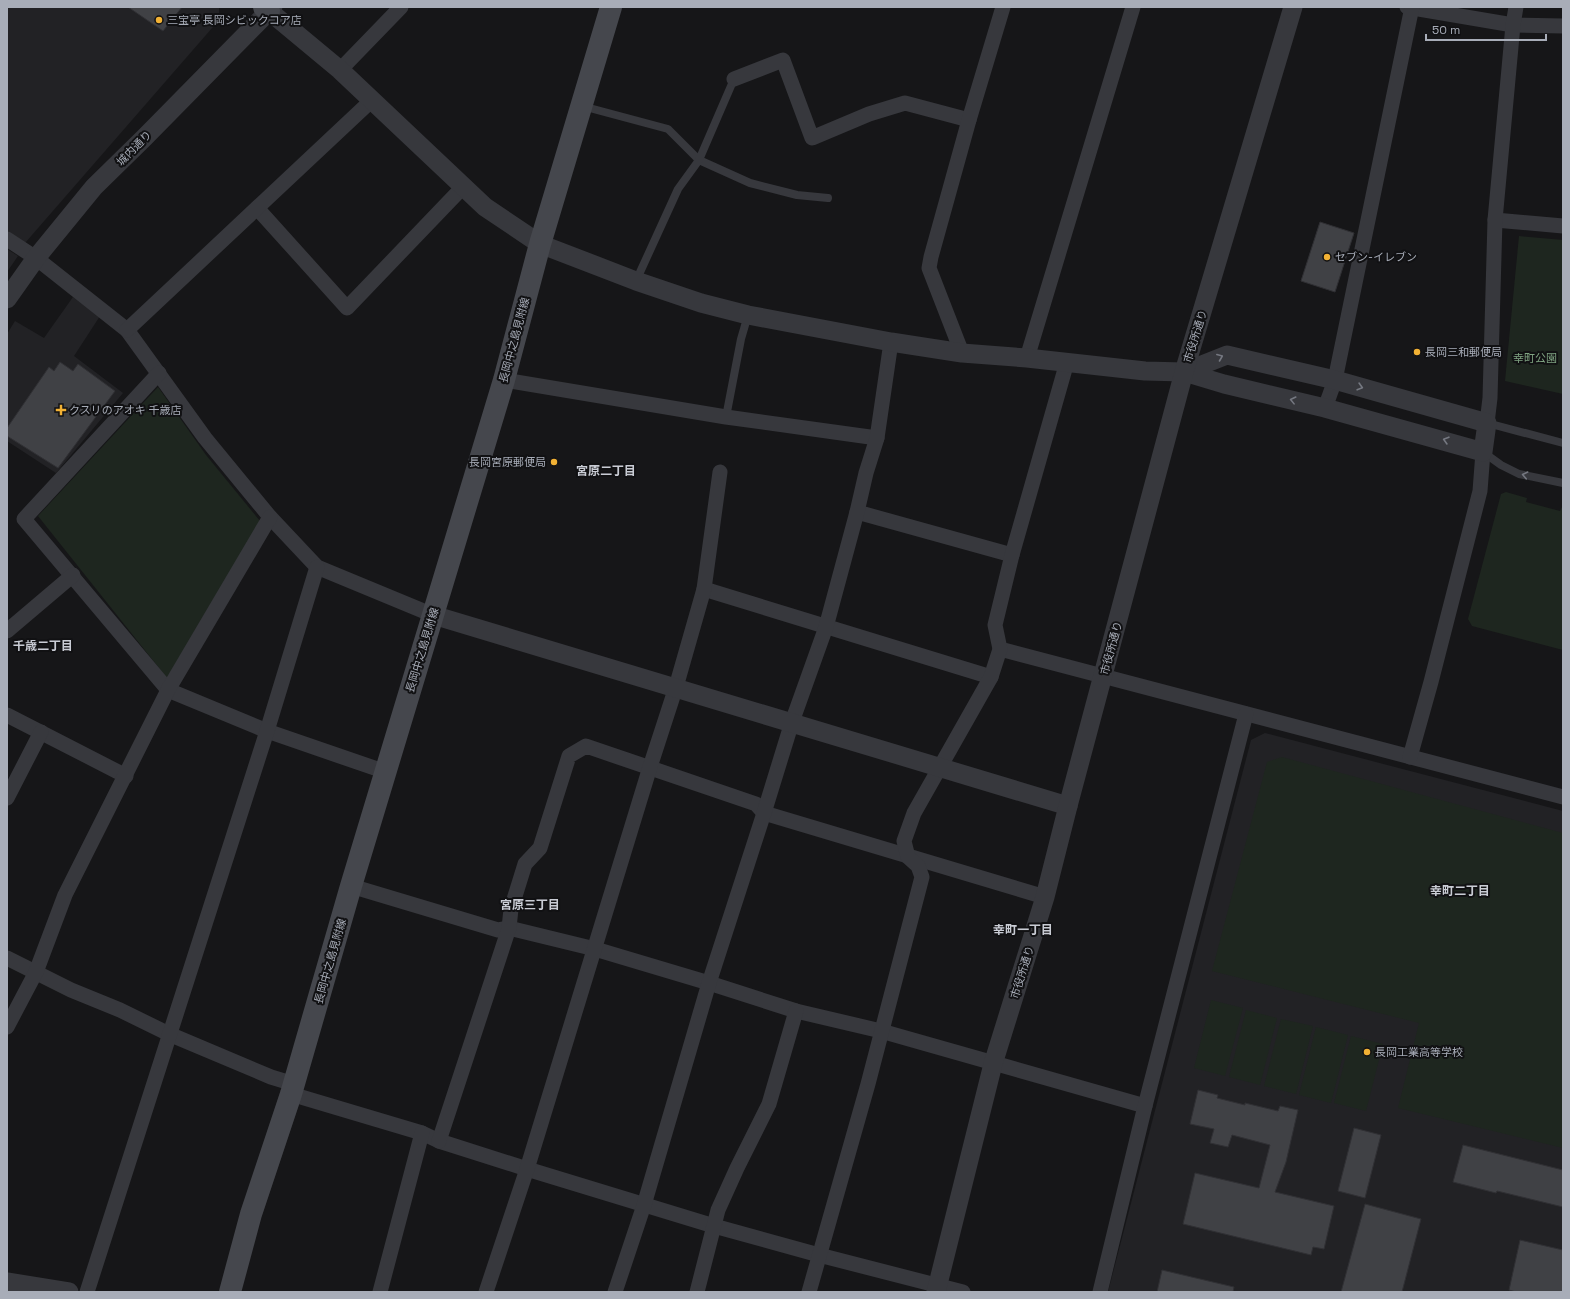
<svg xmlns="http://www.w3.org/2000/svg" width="1570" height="1299" font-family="'Space Grotesk','Noto Sans JP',sans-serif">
<rect width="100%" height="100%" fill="#161618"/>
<!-- built -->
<g fill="#222225">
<polygon points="7,7 219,7 219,20 25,243 7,231"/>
<polygon points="7,249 18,256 7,272"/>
<polygon points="73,297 100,316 74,356 123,393 56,473 7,441 7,334 15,321 44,338"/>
<polygon points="1265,733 1563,811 1563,1292 1108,1292 1251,740"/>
</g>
<!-- green -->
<g fill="#1e261f">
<polygon points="1519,236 1563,240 1563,394 1505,381"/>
<polygon points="158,387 206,455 260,521 167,678 38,516"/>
<polygon points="1506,492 1527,498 1526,502 1560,511 1562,507 1563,507 1563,650 1472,626 1468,619 1501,494"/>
<polygon points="1282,757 1563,833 1563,1148 1398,1108 1419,1023 1212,971 1267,762"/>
<polygon points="1211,1000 1243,1008 1225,1076 1194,1068"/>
<polygon points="1246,1010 1277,1018 1260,1085 1229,1077"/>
<polygon points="1281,1019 1313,1026 1296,1094 1264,1086"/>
<polygon points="1316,1027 1348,1035 1331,1103 1299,1095"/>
<polygon points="1351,1036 1383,1044 1366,1111 1334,1103"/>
</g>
<!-- building -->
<g fill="#404145" stroke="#303034">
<polygon points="128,7 182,7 163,31"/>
<polygon points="1320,222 1354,233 1335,292 1301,281"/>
<polygon points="60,362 73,371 78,364 115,391 58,468 7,436 7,428 49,367 54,371"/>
<polygon points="1198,1090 1218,1095 1217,1098 1245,1105 1245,1103 1278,1111 1280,1106 1298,1110 1286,1162 1275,1192 1334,1206 1324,1249 1313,1247 1311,1255 1183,1224 1195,1173 1259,1188 1270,1145 1232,1135 1228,1147 1210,1143 1214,1129 1190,1124"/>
<polygon points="1354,1128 1381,1135 1365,1198 1338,1191"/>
<polygon points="1463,1145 1563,1170 1563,1207 1497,1191 1496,1193 1453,1182"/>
<polygon points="1365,1204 1421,1219 1402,1292 1341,1292"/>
<polygon points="1520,1240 1563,1250 1563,1292 1516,1292 1509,1290"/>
<polygon points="1162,1270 1234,1287 1233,1292 1157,1292"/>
</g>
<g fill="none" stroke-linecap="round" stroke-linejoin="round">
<!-- service -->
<g stroke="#37383d" stroke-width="8">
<polyline points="582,106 668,129 699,160 750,183 797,195 828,198"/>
<polyline points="636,281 678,189 699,160 734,79"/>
<polyline points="726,417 741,339 748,315"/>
<polyline points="1487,423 1563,443"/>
<polyline points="1483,452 1501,465 1519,474 1563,483"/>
</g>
<!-- minor -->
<g stroke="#37383d" stroke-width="15">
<polyline points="1407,7 1513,25 1563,26"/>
<polyline points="340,70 401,7"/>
<polyline points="734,79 783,60 812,138 869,114 905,103 969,120"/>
<polyline points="257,208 347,308 463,187"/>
<polyline points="1495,220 1563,226"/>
<polyline points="7,239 36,258 127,330 205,438 270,517 317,567 433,615"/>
<polyline points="127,330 372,100"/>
<polyline points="962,353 929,268 931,257 969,120 1003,7"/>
<polyline points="1027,358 1133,7"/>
<polyline points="159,373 24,519 168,690 267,731 386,772"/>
<polyline points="504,380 726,417 877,438"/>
<polyline points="1325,408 1335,380 1412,7"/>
<polyline points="1487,423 1490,398 1495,220 1513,25 1516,7"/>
<polyline points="857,512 1012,555"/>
<polyline points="704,589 991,677"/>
<polyline points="7,631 73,575"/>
<polyline points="1000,649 1563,797"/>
<polyline points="7,715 126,776"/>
<polyline points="1410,757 1431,682 1480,491 1483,452"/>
<polyline points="7,798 41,732"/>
<polyline points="351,886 498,930 509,928 595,949 709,983 796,1011 881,1031 1145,1106"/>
<polyline points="7,958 71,990 120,1010 169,1034 271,1077 294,1084"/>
<polyline points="7,1027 36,972 65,895 168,690 270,517"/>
<polyline points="291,1094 422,1133 439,1141 527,1169 714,1226 819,1255 963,1292"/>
<polyline points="439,1141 509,928 511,909 525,864 540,848 569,756 586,746 756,804 764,813 1045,897"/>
<polyline points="87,1292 267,731 317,567"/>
<polyline points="380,1292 422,1133"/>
<polyline points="486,1292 527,1169 650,767 676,687 704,589 720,472"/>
<polyline points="615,1292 644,1205 709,983 764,813 792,722 826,627 857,512 866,473 877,438 891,342"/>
<polyline points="697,1292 718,1210 737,1168 769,1104 796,1011"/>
<polyline points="809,1292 868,1084 922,877 918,866 908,857 904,841 914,813 991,677 1000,649 995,625 1012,555 1067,362"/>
<polyline points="1100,1292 1145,1106 1246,714"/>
</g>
<!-- tertiary -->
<g stroke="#37383d" stroke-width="19">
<polyline points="269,11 340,70 485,207 540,244 636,281 701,303 748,315 891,342 962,353 1027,358 1145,371 1184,372 1224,384 1325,408 1483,452 1487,423 1335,380 1227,355 1184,372"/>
<polyline points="7,299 36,258 94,187 144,138 273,7"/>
<polyline points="433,615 1068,806"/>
<polyline points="7,1282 69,1292"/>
<polyline points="936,1292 993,1064 1045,897 1068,806 1184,372 1293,7"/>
</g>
<!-- secondary -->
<g stroke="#45474d" stroke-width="22">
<polyline points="264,7 269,11"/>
<polyline points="230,1292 251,1214 291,1094 351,886 504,380 540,244 611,7"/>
</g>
</g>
<!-- one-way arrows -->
<defs><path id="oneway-chevron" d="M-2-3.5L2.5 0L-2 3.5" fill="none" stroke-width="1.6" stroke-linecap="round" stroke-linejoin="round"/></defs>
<g stroke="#757881">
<use href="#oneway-chevron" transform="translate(1220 357) rotate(-22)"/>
<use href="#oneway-chevron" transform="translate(1360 387) rotate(16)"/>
<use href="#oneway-chevron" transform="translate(1293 400) rotate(-166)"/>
<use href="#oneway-chevron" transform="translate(1446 440) rotate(-164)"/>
<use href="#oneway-chevron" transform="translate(1525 475) rotate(-167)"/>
</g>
<!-- markers -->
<g fill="#f2b134" stroke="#111113" stroke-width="1.5">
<circle cx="159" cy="20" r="4"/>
<circle cx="1327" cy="257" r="4"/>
<circle cx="1417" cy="352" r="4"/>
<path d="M59 404h4v4h4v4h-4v4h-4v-4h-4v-4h4z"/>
<circle cx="554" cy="462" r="4"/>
<circle cx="1367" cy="1052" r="4"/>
</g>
<g text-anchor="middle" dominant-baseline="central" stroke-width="4" stroke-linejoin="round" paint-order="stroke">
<!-- poi labels -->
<g font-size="11" fill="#a8adb8" stroke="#111113" text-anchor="start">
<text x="167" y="20">三宝亭 長岡シビックコア店</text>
<text x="1335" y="257">セブン-イレブン</text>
<text x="1425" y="352">長岡三和郵便局</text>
<text x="69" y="410">クスリのアオキ 千歳店</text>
<text x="546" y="462" text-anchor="end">長岡宮原郵便局</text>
<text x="1375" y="1052">長岡工業高等学校</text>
</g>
<!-- street labels -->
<g font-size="11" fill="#a8adb8" stroke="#111113">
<text transform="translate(134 148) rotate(-45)">城内通り</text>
<text transform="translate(1195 336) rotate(-73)">市役所通り</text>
<text transform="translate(514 340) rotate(-75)">長岡中之島見附線</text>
<text transform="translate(1111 648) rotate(-75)">市役所通り</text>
<text transform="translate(422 650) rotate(-73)">長岡中之島見附線</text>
<text transform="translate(330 961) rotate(-74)">長岡中之島見附線</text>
<text transform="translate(1022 972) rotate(-73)">市役所通り</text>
</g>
<!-- park labels -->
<g font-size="11" fill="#7fa381" stroke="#111113">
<text x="1535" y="358">幸町公園</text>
</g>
<!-- neighbourhood labels -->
<g font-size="12" font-weight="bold" fill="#c9ccd4" stroke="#111113">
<text x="606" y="471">宮原二丁目</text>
<text x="43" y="646">千歳二丁目</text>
<text x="1460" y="891">幸町二丁目</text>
<text x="530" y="905">宮原三丁目</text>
<text x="1023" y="930">幸町一丁目</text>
</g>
</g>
<!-- border -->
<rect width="1570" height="1299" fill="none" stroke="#a8adb8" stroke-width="16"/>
<!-- scale -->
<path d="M1426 34v6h120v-6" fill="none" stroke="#a8adb8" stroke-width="2"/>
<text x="1432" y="34" font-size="12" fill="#a8adb8" stroke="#111113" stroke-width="3" paint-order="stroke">50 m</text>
</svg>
